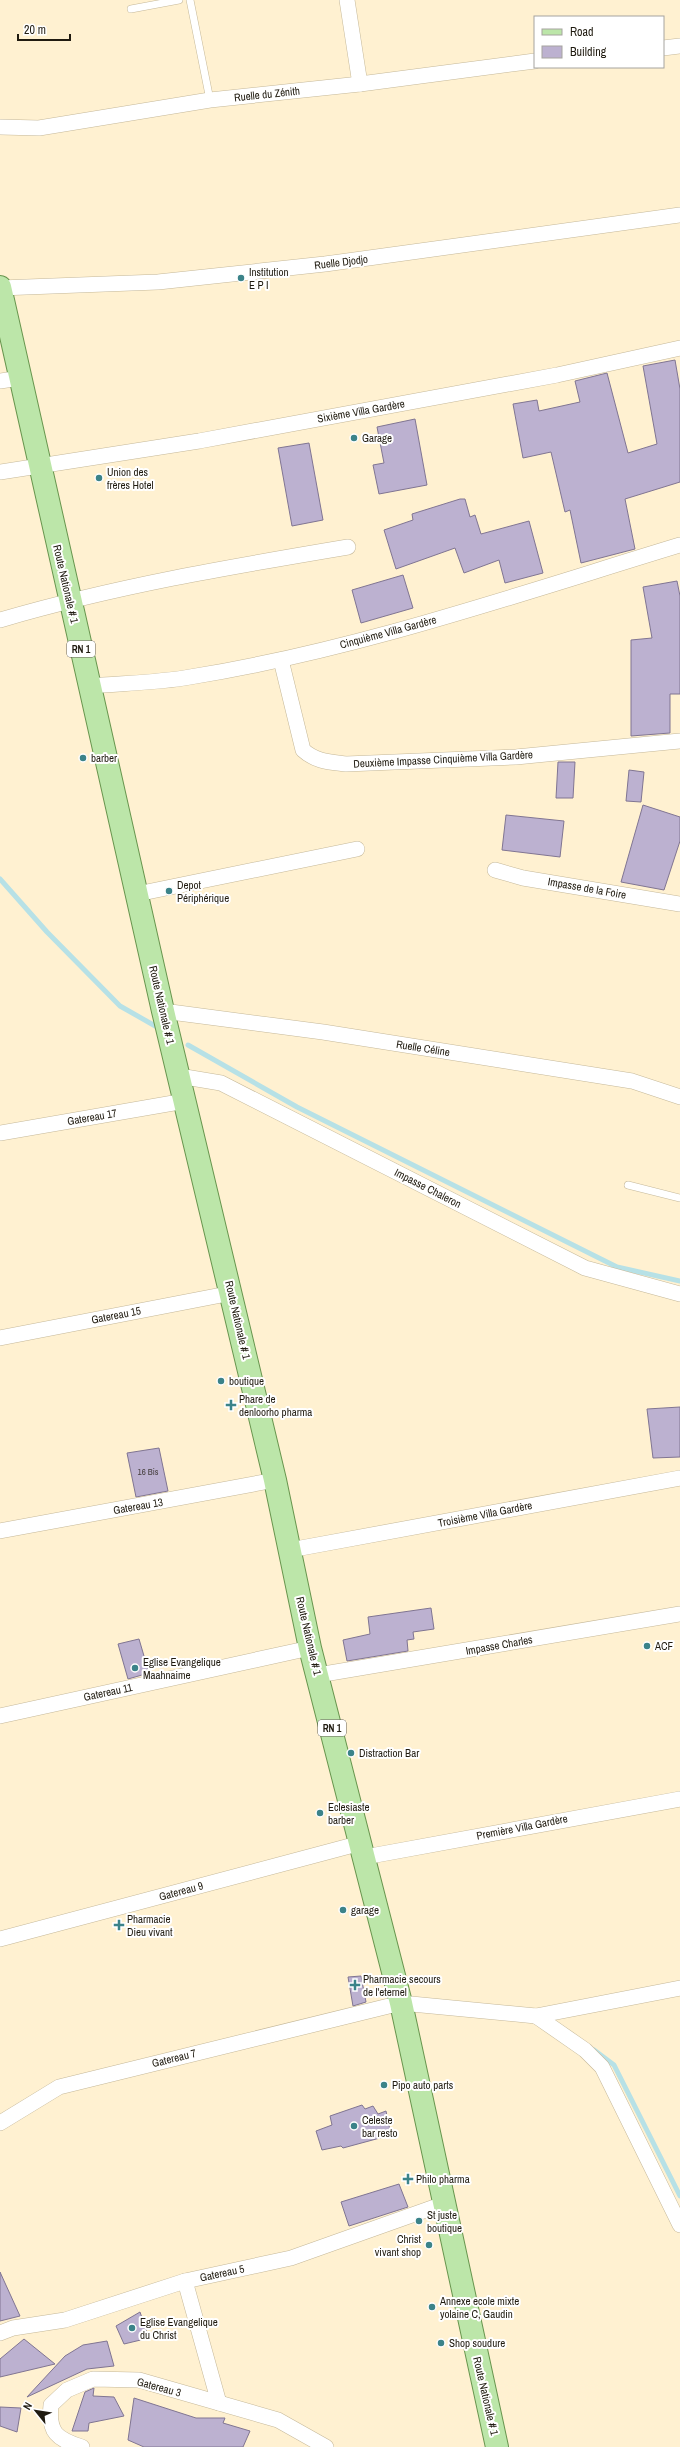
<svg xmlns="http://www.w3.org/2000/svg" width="680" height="2447" font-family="'Archivo Narrow',sans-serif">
<rect width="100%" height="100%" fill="#fff1d1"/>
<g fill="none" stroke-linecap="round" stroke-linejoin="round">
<!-- stream -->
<g stroke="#b7e1e6" stroke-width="5">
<polyline points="0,879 47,932 120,1006 157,1027"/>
<polyline points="188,1045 297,1107 617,1267 680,1281"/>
<polyline points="594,2050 614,2065 680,2196"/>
</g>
</g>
<!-- building -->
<g fill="#bcb1d0" stroke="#807592">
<polygon points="675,360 680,389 680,482 625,499 635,549 581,563 570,510 565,512 551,452 523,458 513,404 537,400 539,411 580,402 575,381 607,373 628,453 657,444 643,366"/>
<polygon points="415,419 427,485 379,494 373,465 384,463 377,427"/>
<polygon points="309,443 323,520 292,526 278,448"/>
<polygon points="460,499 465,499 470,517 475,515 481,534 529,521 543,573 505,583 499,560 464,573 455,548 396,569 384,530 413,520 412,514"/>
<polygon points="403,575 413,608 361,623 352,590"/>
<polygon points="677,581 680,596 680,694 670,694 670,733 631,736 631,640 652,638 643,587"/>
<polygon points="558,762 575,762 573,798 556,798"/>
<polygon points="629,770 644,772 641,802 626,801"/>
<polygon points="643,805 680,817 680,841 664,890 621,882"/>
<polygon points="506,815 564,821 560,857 502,850"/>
<polygon points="680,1407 680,1457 653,1458 647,1409"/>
<polygon points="159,1448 168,1491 136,1497 127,1453"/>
<polygon points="431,1608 434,1629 413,1632 414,1639 407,1640 408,1651 347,1661 343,1640 370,1634 368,1617"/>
<polygon points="139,1639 149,1673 128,1679 118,1644"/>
<polygon points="361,1976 366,2002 353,2006 348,1977"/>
<polygon points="362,2105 365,2109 373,2106 378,2114 386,2111 391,2135 343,2148 341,2146 322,2150 316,2131 332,2125 330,2116"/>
<polygon points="399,2184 408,2207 349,2226 341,2202"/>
<polygon points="0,2272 20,2316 0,2321"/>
<polygon points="140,2312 149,2338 124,2344 116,2326"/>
<polygon points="24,2339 55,2364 0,2377 0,2359"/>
<polygon points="107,2341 114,2366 87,2369 27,2397 65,2356 83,2345"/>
<polygon points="94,2388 93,2396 114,2397 124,2416 89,2423 88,2431 72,2431 85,2392"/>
<polygon points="134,2398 196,2418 225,2418 223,2423 250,2431 243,2447 144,2447 128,2440"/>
<polygon points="0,2407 21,2408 17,2432 0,2426"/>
</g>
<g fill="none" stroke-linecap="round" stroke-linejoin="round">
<!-- lane casing -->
<g stroke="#c5b899" stroke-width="8">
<g id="lane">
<polyline points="190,0 210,100"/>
<polyline points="131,9 179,0"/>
<polyline points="628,1185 680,1198"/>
</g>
</g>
<!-- street casing -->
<g stroke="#c5b899" stroke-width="16">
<g id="street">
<polyline points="347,0 360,84"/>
<polyline points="663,48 680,46"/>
<polyline points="0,127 39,128 210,100 360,84 535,61"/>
<polyline points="0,288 158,282 325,264 680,215"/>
<polyline points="0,381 20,378"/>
<polyline points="0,472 199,441 557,375 680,348"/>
<path d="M0,620c116,-34 229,-53 348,-73"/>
<path d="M281,660l22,90c13,12 27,12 43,14l170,-7 164,-16"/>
<path d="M89,686c34,-3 68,-3 101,-9 167,-27 329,-83 490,-132"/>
<polyline points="495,870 523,878 680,904"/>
<polyline points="137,894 357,849"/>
<polyline points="163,1011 323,1032 632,1081 680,1097"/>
<polyline points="179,1076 221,1083 585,1268 680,1294"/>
<polyline points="0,1133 185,1101"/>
<polyline points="0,1338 232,1293"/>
<polyline points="0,1531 275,1480"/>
<polyline points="290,1550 680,1478"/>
<polyline points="318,1675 680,1614"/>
<polyline points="0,1716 310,1648"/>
<polyline points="365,1857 680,1799"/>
<polyline points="0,1939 361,1843"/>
<polyline points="536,2016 585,2050 602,2067 680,2225"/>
<polyline points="0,2123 59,2087 401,2003 536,2016 680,1988"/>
<polyline points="185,2281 219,2403"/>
<polyline points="0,2333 13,2328 65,2320 185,2281 291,2258 443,2204"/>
<path d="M82,2447c-25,-8 -34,-14 -31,-42l16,-15 26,-11 46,1 139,40 48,27"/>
</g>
</g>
<!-- primary casing -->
<g stroke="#68954e" stroke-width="24">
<polyline id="primary" points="0,287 163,1011 275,1480 310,1648 401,2003 497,2447"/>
</g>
<!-- lane -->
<use href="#lane" stroke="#fff" stroke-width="7"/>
<!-- street -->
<use href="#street" stroke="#fff" stroke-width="15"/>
<!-- primary -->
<use href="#primary" stroke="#bce6a9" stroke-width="22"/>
</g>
<!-- markers -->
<g fill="#3b8389" stroke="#fff" stroke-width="1.5">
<circle cx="241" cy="278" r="4"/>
<circle cx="354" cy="438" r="4"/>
<circle cx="99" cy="478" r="4"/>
<circle cx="83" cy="758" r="4"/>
<circle cx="169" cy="891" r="4"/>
<circle cx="221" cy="1381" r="4"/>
<path d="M229 1399h4v4h4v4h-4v4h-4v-4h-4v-4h4z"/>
<circle cx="647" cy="1646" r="4"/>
<circle cx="135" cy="1668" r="4"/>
<circle cx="351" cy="1753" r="4"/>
<circle cx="320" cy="1813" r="4"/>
<circle cx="343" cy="1910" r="4"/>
<path d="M117 1919h4v4h4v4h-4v4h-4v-4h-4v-4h4z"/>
<path d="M353 1979h4v4h4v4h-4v4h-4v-4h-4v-4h4z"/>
<circle cx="384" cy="2085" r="4"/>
<circle cx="354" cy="2126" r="4"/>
<path d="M406 2173h4v4h4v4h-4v4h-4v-4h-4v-4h4z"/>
<circle cx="419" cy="2221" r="4"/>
<circle cx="429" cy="2245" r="4"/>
<circle cx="432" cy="2307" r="4"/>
<circle cx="132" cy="2328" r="4"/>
<circle cx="441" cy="2343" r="4"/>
</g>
<g text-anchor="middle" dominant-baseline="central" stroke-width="4" stroke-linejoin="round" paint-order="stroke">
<!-- number labels -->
<g font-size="9" fill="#474040">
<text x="148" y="1472">16 Bis</text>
</g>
<!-- shield labels -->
<g fill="#fff" stroke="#635f58" stroke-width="1">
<rect x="67" y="641" width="28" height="16" rx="3"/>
<rect x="318" y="1720" width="28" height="16" rx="3"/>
</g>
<g font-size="10" font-weight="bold" fill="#201b10">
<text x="81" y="649">RN 1</text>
<text x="332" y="1728">RN 1</text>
</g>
<!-- street labels -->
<g font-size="11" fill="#201b10" stroke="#fff">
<text transform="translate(267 94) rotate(-6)">Ruelle du Zénith</text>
<text transform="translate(341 262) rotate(-7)">Ruelle Djodjo</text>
<text transform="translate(361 411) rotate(-10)">Sixième Villa Gardère</text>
<text transform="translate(66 584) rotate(77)">Route Nationale # 1</text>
<text transform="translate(388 632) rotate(-15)">Cinquième Villa Gardère</text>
<text transform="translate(443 759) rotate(-3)">Deuxième Impasse Cinquième Villa Gardère</text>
<text transform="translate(587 888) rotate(10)">Impasse de la Foire</text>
<text transform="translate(162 1005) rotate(77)">Route Nationale # 1</text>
<text transform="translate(423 1048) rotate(9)">Ruelle Céline</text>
<text transform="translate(92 1117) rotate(-10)">Gatereau 17</text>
<text transform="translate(428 1188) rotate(27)">Impasse Chaleron</text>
<text transform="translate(116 1315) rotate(-11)">Gatereau 15</text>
<text transform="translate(238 1320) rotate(77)">Route Nationale # 1</text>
<text transform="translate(138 1506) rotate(-10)">Gatereau 13</text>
<text transform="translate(485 1514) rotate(-11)">Troisième Villa Gardère</text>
<text transform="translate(309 1636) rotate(77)">Route Nationale # 1</text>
<text transform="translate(499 1645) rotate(-10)">Impasse Charles</text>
<text transform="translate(108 1692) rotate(-12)">Gatereau 11</text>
<text transform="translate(522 1827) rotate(-11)">Première Villa Gardère</text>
<text transform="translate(181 1891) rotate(-15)">Gatereau 9</text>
<text transform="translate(174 2058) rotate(-14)">Gatereau 7</text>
<text transform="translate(222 2273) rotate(-12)">Gatereau 5</text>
<text transform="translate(159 2387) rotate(15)">Gatereau 3</text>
<text transform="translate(486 2396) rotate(77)">Route Nationale # 1</text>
</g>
<!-- poi labels -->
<g font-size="11" fill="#201b10" stroke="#fff" text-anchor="start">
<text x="249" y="272">Institution<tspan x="249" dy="13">E P I</tspan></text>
<text x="362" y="438">Garage</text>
<text x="107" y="472">Union des<tspan x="107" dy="13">frères Hotel</tspan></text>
<text x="91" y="758">barber</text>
<text x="177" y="885">Depot<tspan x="177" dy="13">Périphérique</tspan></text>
<text x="229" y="1381">boutique</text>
<text x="239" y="1399">Phare de<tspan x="239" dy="13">denloorho pharma</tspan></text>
<text x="655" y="1646">ACF</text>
<text x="143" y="1662">Eglise Evangelique<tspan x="143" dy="13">Maahnaime</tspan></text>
<text x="359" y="1753">Distraction Bar</text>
<text x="328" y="1807">Eclesiaste<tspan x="328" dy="13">barber</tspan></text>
<text x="351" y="1910">garage</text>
<text x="127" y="1919">Pharmacie<tspan x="127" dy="13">Dieu vivant</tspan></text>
<text x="363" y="1979">Pharmacie secours<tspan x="363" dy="13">de l'eternel</tspan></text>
<text x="392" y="2085">Pipo auto parts</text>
<text x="362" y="2120">Celeste<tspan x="362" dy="13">bar resto</tspan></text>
<text x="416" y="2179">Philo pharma</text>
<text x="427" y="2215">St juste<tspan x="427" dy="13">boutique</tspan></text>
<text x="421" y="2239" text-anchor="end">Christ<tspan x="421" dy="13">vivant shop</tspan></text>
<text x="440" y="2301">Annexe ecole mixte<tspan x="440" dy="13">yolaine C, Gaudin</tspan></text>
<text x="140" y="2322">Eglise Evangelique<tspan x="140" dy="13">du Christ</tspan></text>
<text x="449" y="2343">Shop soudure</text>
</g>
</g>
<!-- legend -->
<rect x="534" y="16" width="130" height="52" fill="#ffffff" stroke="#a6a49f"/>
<rect x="542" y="29" width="20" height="6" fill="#bce6a9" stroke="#a6a49f"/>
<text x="570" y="36" font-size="12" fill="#201b10">Road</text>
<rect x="542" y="46" width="20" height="12" fill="#bcb1d0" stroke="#a6a49f"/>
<text x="570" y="56" font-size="12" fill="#201b10">Building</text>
<!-- north arrow -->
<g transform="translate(36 2411) rotate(300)" stroke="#ffffff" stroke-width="3" paint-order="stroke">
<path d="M0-3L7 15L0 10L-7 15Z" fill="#201b10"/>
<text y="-6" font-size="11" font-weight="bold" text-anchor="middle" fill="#201b10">N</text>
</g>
<!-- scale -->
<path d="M18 34v6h52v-6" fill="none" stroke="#201b10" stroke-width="2"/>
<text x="24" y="34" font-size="12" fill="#201b10" stroke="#ffffff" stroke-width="3" paint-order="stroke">20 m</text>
</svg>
